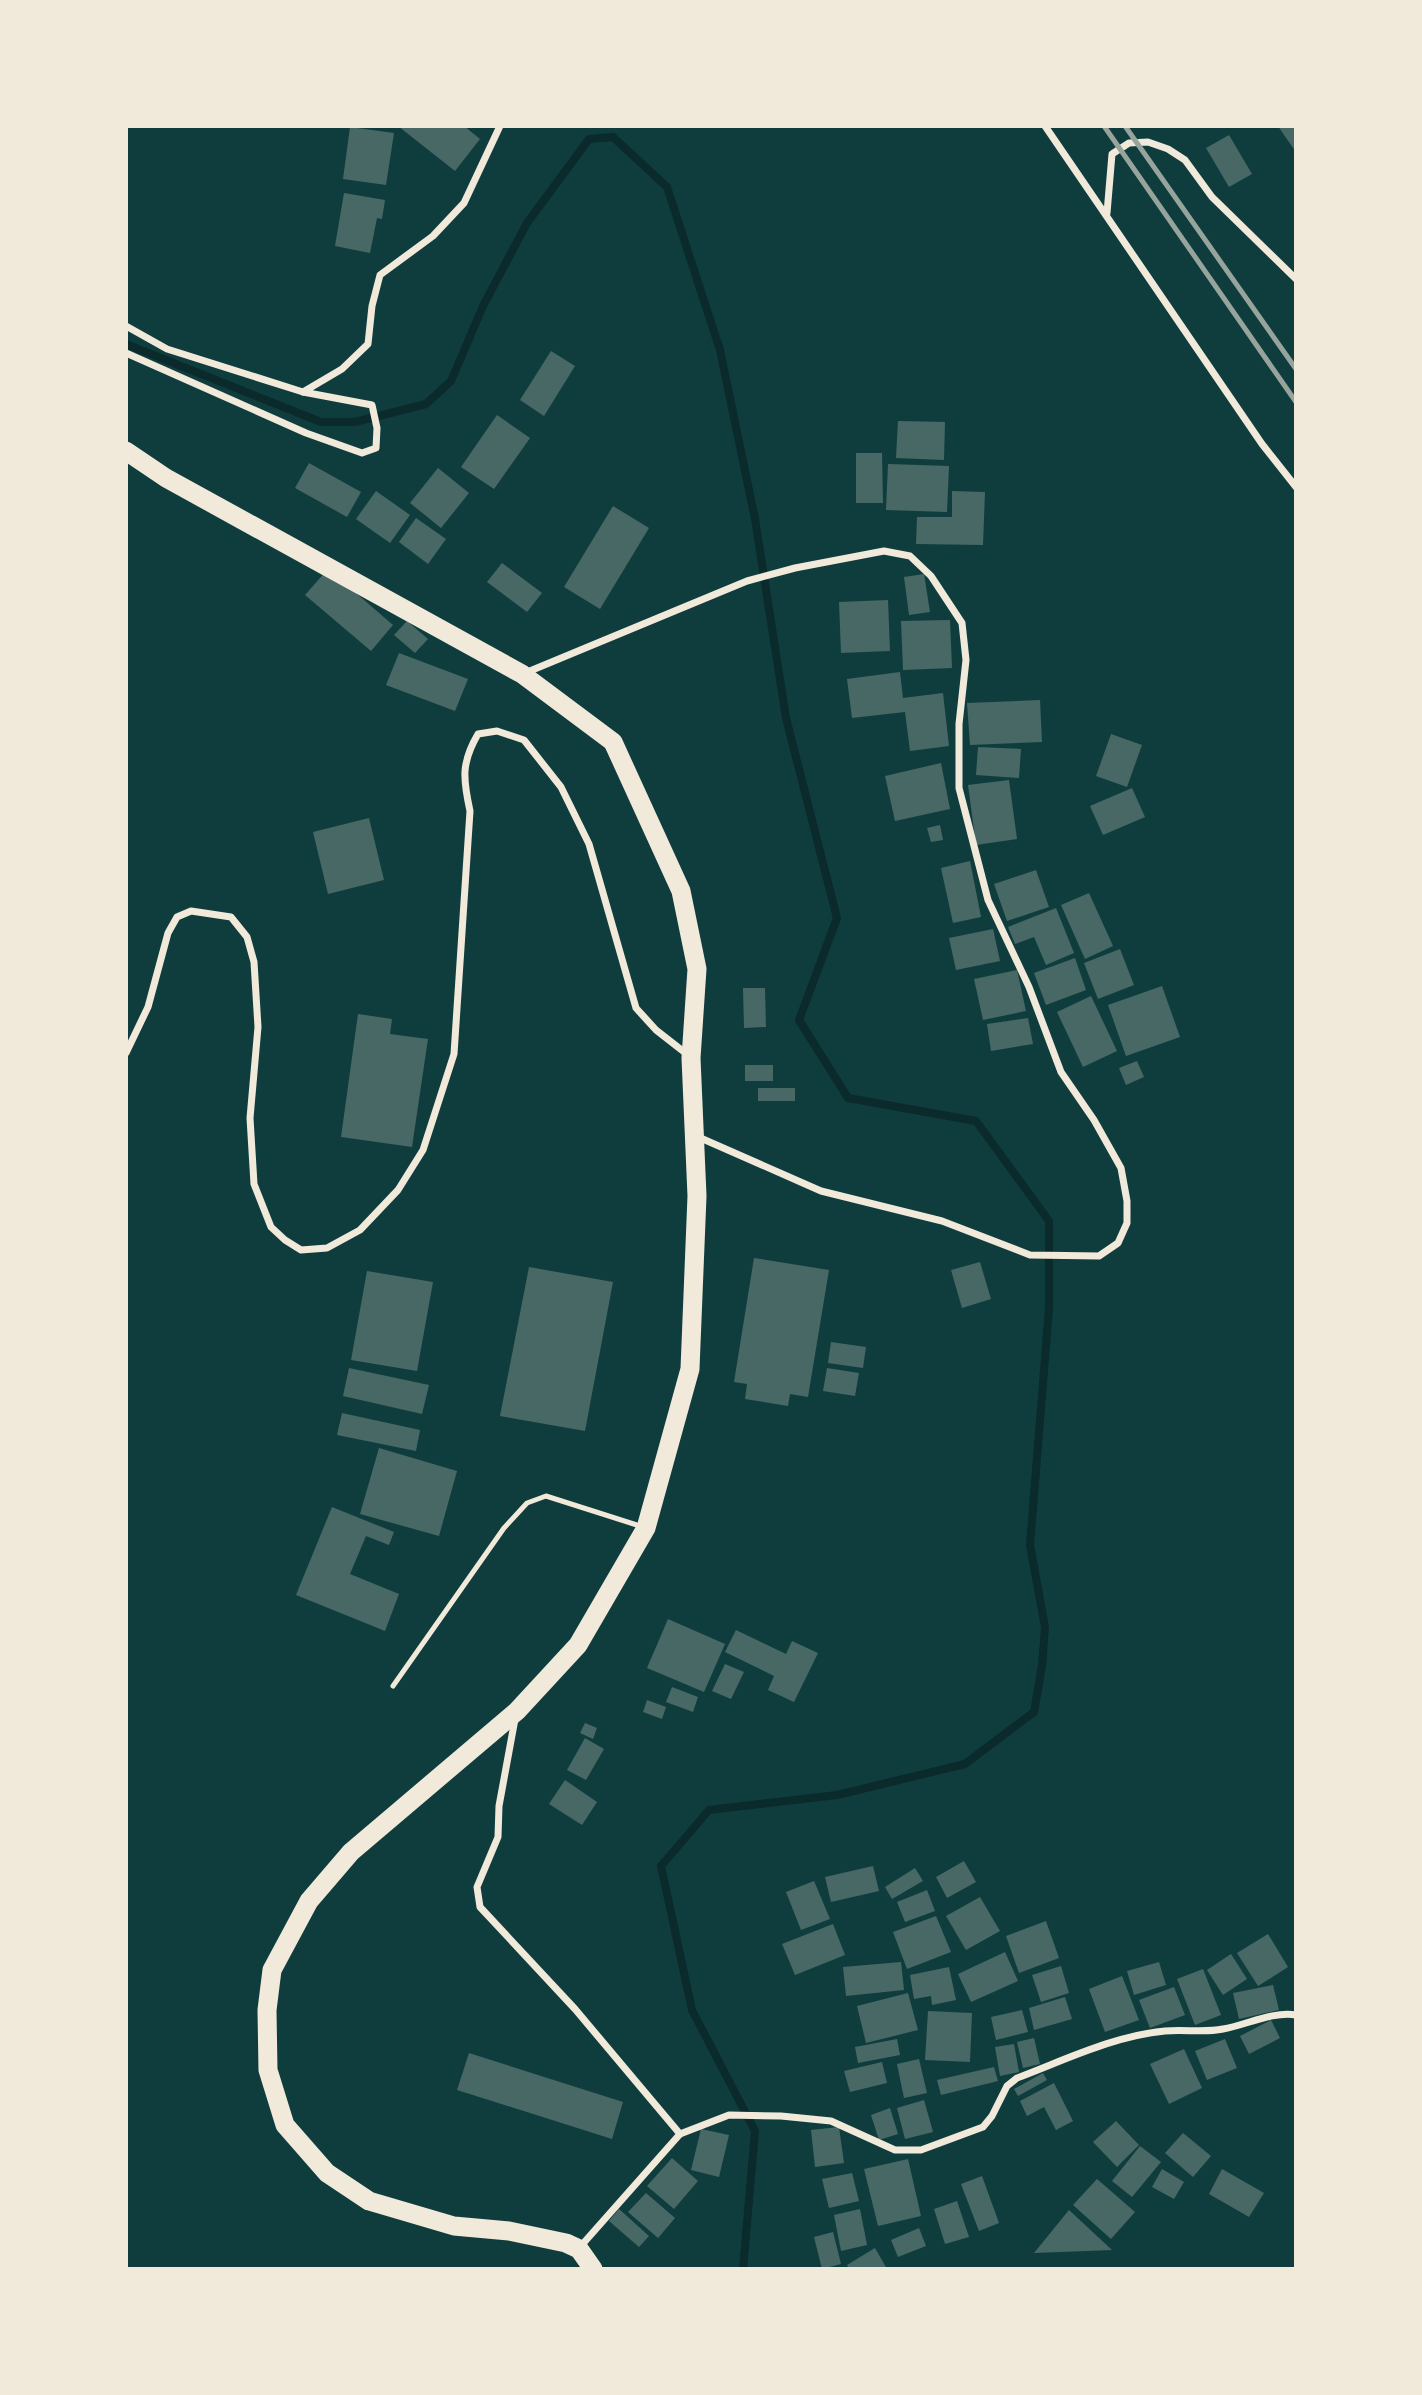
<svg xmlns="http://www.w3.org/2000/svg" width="1422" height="2395" font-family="Manrope,sans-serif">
<rect width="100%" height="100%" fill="#0f3d3e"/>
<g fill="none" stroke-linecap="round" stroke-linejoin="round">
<!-- stream -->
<polyline stroke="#0a2a2b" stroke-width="8" points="126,344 321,422 355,422 426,404 451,381 483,306 527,223 589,139 613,137 667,187 720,350 755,519 786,718 837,918 799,1020 848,1098 976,1121 1049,1221 1049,1308 1030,1545 1045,1627 1042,1666 1034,1712 965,1764 837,1795 709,1810 661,1866 692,2010 755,2131 743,2269"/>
</g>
<!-- building -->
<g fill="#486865">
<polygon points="398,126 464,126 480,139 455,171"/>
<polygon points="1278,126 1296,126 1296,152 1284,135"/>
<polygon points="350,127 394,133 386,185 343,179"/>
<polygon points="1229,135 1252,174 1229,187 1206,148"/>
<polygon points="344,193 385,200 382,219 377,218 370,253 335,246"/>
<polygon points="551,351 575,366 544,416 520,400"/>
<polygon points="497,415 530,438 494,489 461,467"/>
<polygon points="898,421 945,422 944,460 896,458"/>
<polygon points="856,453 882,453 883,503 856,503"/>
<polygon points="309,463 361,492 347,517 295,488"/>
<polygon points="888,464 949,466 947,512 886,510"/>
<polygon points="438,468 469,493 441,528 410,503"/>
<polygon points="376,491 410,515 390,543 356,519"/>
<polygon points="952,491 985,492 983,545 916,544 917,517 952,517"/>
<polygon points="613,506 649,528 600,609 564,587"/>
<polygon points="416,518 446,539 428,564 399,542"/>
<polygon points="502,563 542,593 527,612 487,582"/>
<polygon points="328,569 393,625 371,651 305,595"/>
<polygon points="924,574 930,612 909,615 904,577"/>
<polygon points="888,600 890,651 841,653 839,602"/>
<polygon points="950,620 952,668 903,670 901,621"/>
<polygon points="407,621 428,639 415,653 394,635"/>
<polygon points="399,653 468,679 455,711 386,685"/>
<polygon points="900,672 903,698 943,693 949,746 910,751 905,712 852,718 847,679"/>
<polygon points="1040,700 1042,742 970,745 967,703"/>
<polygon points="1111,734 1142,745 1127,787 1096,776"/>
<polygon points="978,747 1021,749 1019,778 976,775"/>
<polygon points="941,763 950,809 895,821 885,776"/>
<polygon points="1009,780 1017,839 976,845 968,785"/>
<polygon points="1132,788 1145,817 1103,835 1090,806"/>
<polygon points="369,818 384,880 328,894 313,832"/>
<polygon points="940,825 943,840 931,842 927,828"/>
<polygon points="970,861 981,917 953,923 941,868"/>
<polygon points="1036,870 1049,907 1007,921 994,884"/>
<polygon points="1089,893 1113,946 1085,959 1061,905"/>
<polygon points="1056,908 1074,953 1046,965 1034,937 1015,944 1008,927"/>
<polygon points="993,929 1000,961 956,970 949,938"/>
<polygon points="1120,949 1134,985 1098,999 1084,963"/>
<polygon points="1075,958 1086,990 1046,1005 1034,973"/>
<polygon points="1017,970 1026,1011 983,1020 974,979"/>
<polygon points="1162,986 1180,1037 1126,1056 1108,1005"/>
<polygon points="743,988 765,988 766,1027 744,1028"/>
<polygon points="1091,996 1117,1051 1083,1067 1057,1012"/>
<polygon points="358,1014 392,1019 390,1034 428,1039 412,1147 341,1137"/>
<polygon points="1028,1018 1033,1044 991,1051 987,1024"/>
<polygon points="1137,1061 1144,1077 1126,1085 1119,1068"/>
<rect x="745" y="1065" width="28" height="16"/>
<rect x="758" y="1088" width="37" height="13"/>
<polygon points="754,1258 829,1270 808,1397 790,1394 788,1406 745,1399 747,1384 734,1382"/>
<polygon points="980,1262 991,1299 962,1308 951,1270"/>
<polygon points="529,1267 613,1282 585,1431 500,1416"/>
<polygon points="367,1271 433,1282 417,1371 351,1360"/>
<polygon points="831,1342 866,1347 863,1368 828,1363"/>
<polygon points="349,1368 429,1385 422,1414 343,1396"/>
<polygon points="827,1368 859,1373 855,1396 823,1391"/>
<polygon points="342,1413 420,1430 416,1451 337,1435"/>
<polygon points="379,1448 457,1471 439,1536 360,1514"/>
<polygon points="332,1507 394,1532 389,1545 366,1536 350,1574 399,1594 385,1631 296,1595"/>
<polygon points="668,1619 725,1644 704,1692 647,1668"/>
<polygon points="736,1630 786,1654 792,1641 818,1653 794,1702 768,1690 774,1676 725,1652"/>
<polygon points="725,1664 744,1672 731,1699 712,1691"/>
<polygon points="672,1687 698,1697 693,1712 666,1702"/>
<polygon points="647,1700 666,1707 662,1719 643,1712"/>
<polygon points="585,1723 597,1728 593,1739 580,1733"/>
<polygon points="585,1738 604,1749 586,1780 567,1770"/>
<polygon points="565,1780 597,1802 582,1825 549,1804"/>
<polygon points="964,1861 976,1882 947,1898 936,1877"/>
<polygon points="873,1866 879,1891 831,1902 825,1877"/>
<polygon points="915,1868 923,1881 892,1899 885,1887"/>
<polygon points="814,1881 830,1919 801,1930 786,1892"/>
<polygon points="927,1890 935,1911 905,1922 897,1902"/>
<polygon points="980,1897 1000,1931 966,1950 946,1916"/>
<polygon points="936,1916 951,1952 907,1969 893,1932"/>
<polygon points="1046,1921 1059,1958 1019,1973 1006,1936"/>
<polygon points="833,1924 845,1955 795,1975 782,1944"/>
<polygon points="1268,1934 1288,1967 1258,1986 1237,1953"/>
<polygon points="1005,1952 1018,1981 971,2002 958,1974"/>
<polygon points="1231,1954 1247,1979 1223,1995 1207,1970"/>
<polygon points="901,1962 904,1990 846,1996 843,1967"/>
<polygon points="1159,1962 1166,1985 1134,1995 1127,1971"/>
<polygon points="1061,1966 1069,1993 1041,2002 1032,1975"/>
<polygon points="949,1967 956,2000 932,2005 931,1996 914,1999 910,1975"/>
<polygon points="1203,1969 1221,2015 1195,2025 1177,1979"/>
<polygon points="1122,1976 1139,2020 1105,2032 1089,1989"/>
<polygon points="1273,1985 1279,2010 1239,2019 1233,1993"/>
<polygon points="1174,1987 1185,2015 1150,2028 1139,2000"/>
<polygon points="908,1993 918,2030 866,2043 857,2006"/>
<polygon points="1065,1997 1072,2019 1034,2030 1029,2008"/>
<polygon points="1022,2010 1028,2032 996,2040 991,2017"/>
<polygon points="928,2011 972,2013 970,2062 925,2060"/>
<polygon points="1271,2020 1280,2038 1249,2054 1240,2036"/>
<polygon points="1034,2038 1040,2064 1023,2068 1017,2042"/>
<polygon points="897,2039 900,2055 858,2063 855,2047"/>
<polygon points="1225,2039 1237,2068 1207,2080 1195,2051"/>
<polygon points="1014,2044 1019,2072 1000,2076 995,2047"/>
<polygon points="1184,2049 1202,2088 1169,2104 1150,2064"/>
<polygon points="469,2053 623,2102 612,2139 457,2090"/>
<polygon points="919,2059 927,2093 904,2098 897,2064"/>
<polygon points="882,2062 887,2083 850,2092 844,2071"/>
<polygon points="994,2067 998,2081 941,2095 937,2080"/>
<polygon points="1043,2073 1047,2080 1018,2096 1014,2089"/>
<polygon points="1054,2083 1073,2121 1056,2130 1044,2107 1027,2116 1020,2101"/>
<polygon points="924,2100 933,2132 905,2139 897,2108"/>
<polygon points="890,2108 898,2134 879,2140 871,2115"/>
<polygon points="1116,2121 1139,2145 1117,2167 1093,2142"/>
<polygon points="839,2127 844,2163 815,2167 811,2130"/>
<polygon points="701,2129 729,2135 719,2177 691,2170"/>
<polygon points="1183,2133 1211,2156 1193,2177 1165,2153"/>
<polygon points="1140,2146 1161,2162 1132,2197 1112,2181"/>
<polygon points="672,2158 698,2181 674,2209 647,2186"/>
<polygon points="908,2159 921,2216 878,2226 864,2169"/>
<polygon points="1162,2169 1184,2182 1174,2199 1152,2187"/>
<polygon points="1222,2169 1264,2193 1249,2217 1209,2194"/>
<polygon points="852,2173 859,2201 829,2208 822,2179"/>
<polygon points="982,2176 999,2223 979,2231 961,2184"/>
<polygon points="1097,2179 1135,2212 1111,2239 1073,2205"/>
<polygon points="646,2193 675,2218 658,2238 628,2212"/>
<polygon points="957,2201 969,2237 945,2244 934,2209"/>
<polygon points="619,2209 649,2236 639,2247 609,2221"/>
<polygon points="860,2209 867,2245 841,2251 834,2215"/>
<polygon points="1069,2210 1112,2250 1034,2253"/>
<polygon points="919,2228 926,2246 898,2257 891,2240"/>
<polygon points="833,2232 841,2264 822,2269 814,2237"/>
<polygon points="875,2248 887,2269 849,2269 847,2265"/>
</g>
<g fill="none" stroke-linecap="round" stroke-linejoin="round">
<!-- service -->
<polyline stroke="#f1e9da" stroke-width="5" points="393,1686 504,1528 527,1503 546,1496 643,1527"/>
<!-- minor -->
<g stroke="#f1e9da" stroke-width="7">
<polyline points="1045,126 1262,444 1296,487"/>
<polyline points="1107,213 1112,154 1129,143 1148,142 1168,149 1185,160 1212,197 1296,279"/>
<polyline points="126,326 167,349 303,392"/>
<polyline points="126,353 306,433 362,453 376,448 377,428 372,405 303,392 342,369 368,344 372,306 380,275 433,236 464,203 500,126"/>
<polyline points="525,673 747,581 795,568 884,551 910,556 931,576 962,623 966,660 959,724 959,788 988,900 1029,987 1061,1072 1094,1120 1121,1168 1127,1201 1127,1223 1118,1243 1099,1256 1030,1255 942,1221 821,1191 696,1136"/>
<path d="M126,1053l22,-46 20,-74 9,-16 14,-6 40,6 16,20 7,25 4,65 -8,91 4,66 17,43 14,13 16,10 26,-2 33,-18 38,-40 25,-40 31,-96 16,-243c-7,-32 -9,-48 8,-77l19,-3 27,9 37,47 28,57 47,164 20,22 32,25"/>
<polyline points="515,1719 499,1806 498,1837 477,1887 480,1907 575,2009 680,2134"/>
<path d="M580,2247l100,-113 49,-19 52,1 50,5 64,29h26l62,-23 9,-11 15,-30 10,-8c48,-18 96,-42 148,-47 19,-2 39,2 58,-2 23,-4 50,-18 73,-14"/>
</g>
<!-- trunk -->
<polyline stroke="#f1e9da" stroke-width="19" points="126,451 166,478 522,674 613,742 681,891 697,969 691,1058 697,1196 690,1369 646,1528 578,1645 517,1711 351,1852 309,1901 272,1970 267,2010 268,2070 285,2125 327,2173 369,2201 454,2226 509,2231 566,2243 579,2249 593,2269"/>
<!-- rail -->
<g stroke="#97a49c" stroke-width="5">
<polyline points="1104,126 1296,402"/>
<polyline points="1125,126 1296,369"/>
</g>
</g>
<!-- border -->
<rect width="1422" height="2395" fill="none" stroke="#f1e9da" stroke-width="256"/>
</svg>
